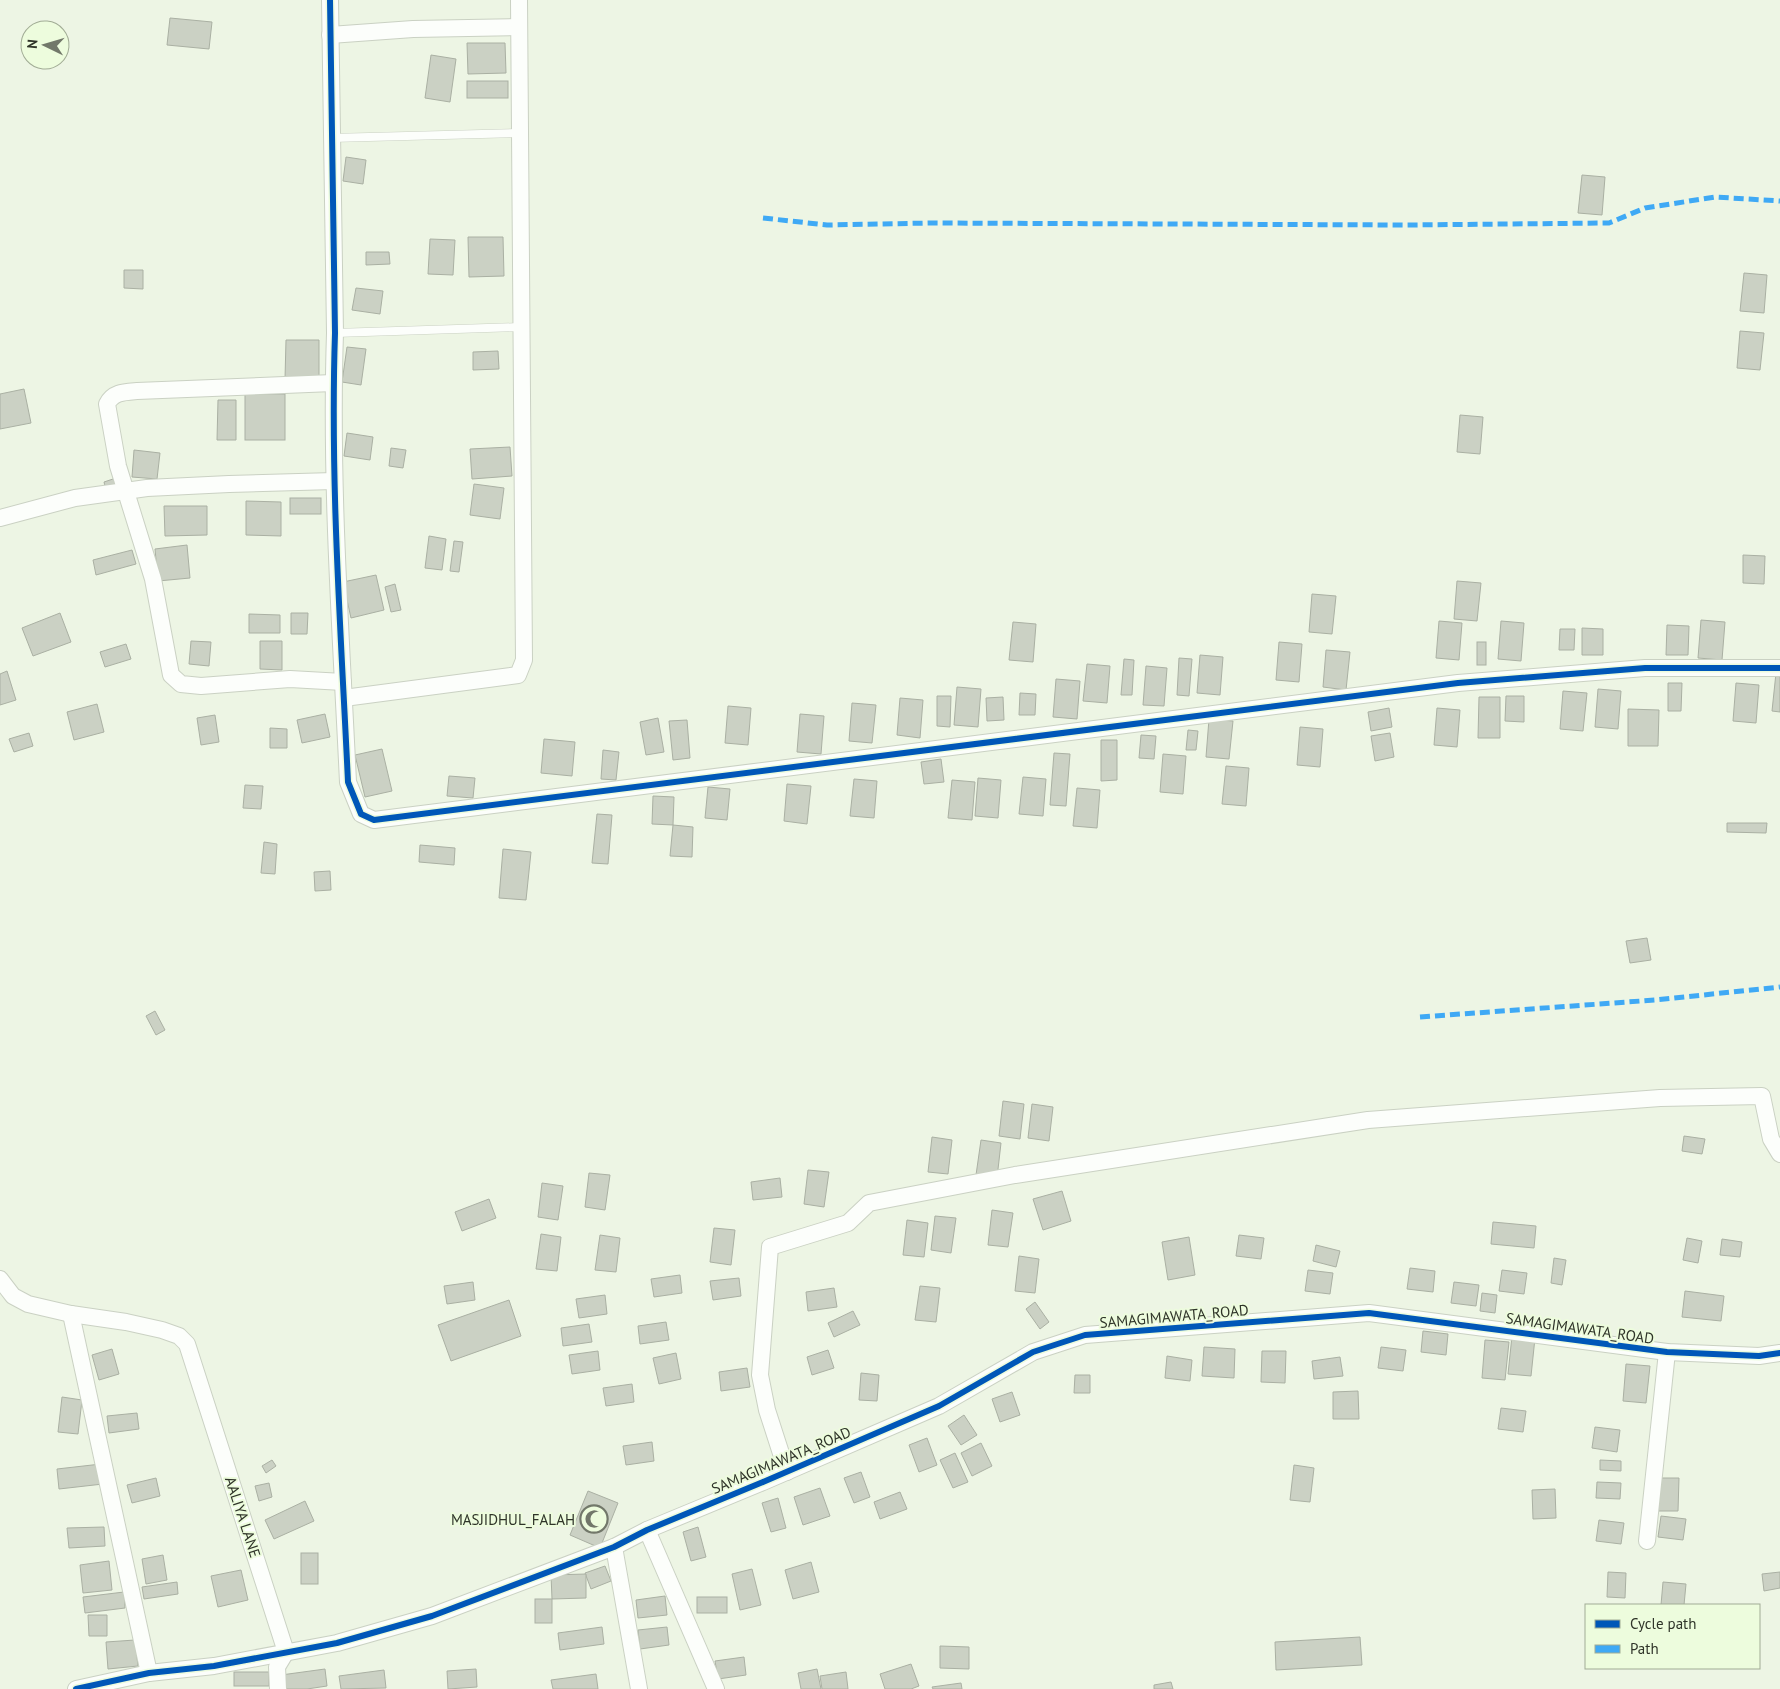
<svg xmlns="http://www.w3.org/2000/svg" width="1780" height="1689" font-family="'PT Sans',sans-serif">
<rect width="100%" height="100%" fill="#edf5e4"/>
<!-- building -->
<g fill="#cbd1c4" stroke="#aab0a3">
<polygon points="170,18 212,22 209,49 167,45"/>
<polygon points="467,43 505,43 506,73 468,74"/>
<polygon points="431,55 456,59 450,102 425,98"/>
<rect x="467" y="81" width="41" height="17"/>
<polygon points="346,157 366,160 363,184 343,181"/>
<polygon points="1582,175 1605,177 1602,215 1578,213"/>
<polygon points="468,237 503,237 504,276 469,277"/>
<polygon points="430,239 455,240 453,275 428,274"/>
<polygon points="366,252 389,252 390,264 366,265"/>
<polygon points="124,270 143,270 143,289 124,288"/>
<polygon points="1744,273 1767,275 1764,313 1740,311"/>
<polygon points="356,288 383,291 380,314 352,310"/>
<polygon points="1740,331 1764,333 1760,370 1737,368"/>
<polygon points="286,340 319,340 319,379 285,379"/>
<polygon points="347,347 366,349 361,385 342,382"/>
<polygon points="498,351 499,369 473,370 473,352"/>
<polygon points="24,389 31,423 0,429 0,394"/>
<rect x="245" y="394" width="40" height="46"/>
<polygon points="218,400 236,400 236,440 217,440"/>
<polygon points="1460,415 1483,417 1480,454 1457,452"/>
<polygon points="347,433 373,437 370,460 344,456"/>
<polygon points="510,447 512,476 472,479 470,449"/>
<polygon points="391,448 406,450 403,468 389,466"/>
<polygon points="134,450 160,453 157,479 132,477"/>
<polygon points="119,477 122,486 106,490 104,482"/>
<polygon points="474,484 504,488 500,519 470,515"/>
<rect x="290" y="498" width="31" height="16"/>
<polygon points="246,501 281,502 281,536 246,535"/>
<polygon points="164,506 207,506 207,535 165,536"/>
<polygon points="429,536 446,539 442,570 425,568"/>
<polygon points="454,541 463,542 459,572 450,571"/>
<polygon points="187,545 190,578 158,581 155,549"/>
<polygon points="132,550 136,564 96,575 93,560"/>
<polygon points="1743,555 1765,556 1764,584 1743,583"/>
<polygon points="376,575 384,610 351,618 343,582"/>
<polygon points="1457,581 1481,583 1477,621 1454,619"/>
<polygon points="395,584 401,610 391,612 385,587"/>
<polygon points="1312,594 1336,596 1332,634 1309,632"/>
<polygon points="60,613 71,642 33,656 22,628"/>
<polygon points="291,613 308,613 307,634 291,634"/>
<polygon points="249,614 280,615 280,633 249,633"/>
<polygon points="1701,620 1725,622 1722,660 1698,658"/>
<polygon points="1439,621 1462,623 1459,660 1436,658"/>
<polygon points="1501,621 1524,623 1521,661 1498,659"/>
<polygon points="1013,622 1036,624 1033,662 1009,660"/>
<polygon points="1667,625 1689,626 1688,655 1666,655"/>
<polygon points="1582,628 1603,629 1603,655 1582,655"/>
<polygon points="1560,629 1575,629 1574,650 1559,650"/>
<polygon points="191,641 211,642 209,666 189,664"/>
<polygon points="260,641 282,641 282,670 260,669"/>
<polygon points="1279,642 1302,644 1299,682 1276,680"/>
<rect x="1477" y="642" width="9" height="23"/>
<polygon points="126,644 131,659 105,667 100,652"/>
<polygon points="1326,650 1350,652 1346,690 1323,687"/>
<polygon points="1200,655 1223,657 1220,695 1197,693"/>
<polygon points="1179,658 1192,659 1189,696 1177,695"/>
<polygon points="1124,659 1134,660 1132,695 1121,695"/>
<polygon points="1087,664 1110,666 1107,703 1083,701"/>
<polygon points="1146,666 1167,668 1164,706 1143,705"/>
<polygon points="7,671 16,700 0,705 0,674"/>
<polygon points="1776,673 1780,674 1780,712 1772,711"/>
<polygon points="1056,679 1080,681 1077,719 1053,717"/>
<polygon points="1668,683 1682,683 1681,711 1668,711"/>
<polygon points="1736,683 1759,685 1756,723 1733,721"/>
<polygon points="957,687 981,689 978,727 954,725"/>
<polygon points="1598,689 1621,691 1618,729 1595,727"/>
<polygon points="1563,691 1587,693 1583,731 1560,729"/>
<polygon points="1020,693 1036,694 1035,715 1019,715"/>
<polygon points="937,696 951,696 950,727 937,726"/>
<polygon points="1506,696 1524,696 1524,722 1505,721"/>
<polygon points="1003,697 1004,720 987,721 986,698"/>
<polygon points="1479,697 1500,697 1500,738 1478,738"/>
<polygon points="900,698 923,700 920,738 897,735"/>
<polygon points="852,703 876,705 872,743 849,741"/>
<polygon points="97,704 104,732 74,740 67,712"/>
<polygon points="728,706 751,708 748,745 725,743"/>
<polygon points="1389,708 1392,727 1371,731 1368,712"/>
<polygon points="1437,708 1460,710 1457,747 1434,745"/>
<polygon points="1628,709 1659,710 1658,746 1628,746"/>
<polygon points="325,714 330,737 302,743 297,720"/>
<polygon points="800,714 824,716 821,754 797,752"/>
<polygon points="215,715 219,742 201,745 197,718"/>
<polygon points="658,718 664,752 646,755 640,722"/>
<polygon points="1209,719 1233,721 1229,759 1206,757"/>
<polygon points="687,720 690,758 673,760 669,721"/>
<polygon points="1300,727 1323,729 1320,767 1297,765"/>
<polygon points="270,728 287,729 287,748 270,748"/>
<polygon points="1188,730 1198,731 1196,750 1186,750"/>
<polygon points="29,733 33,746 14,752 9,739"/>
<polygon points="1390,733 1394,757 1375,761 1371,736"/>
<polygon points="1141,735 1156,736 1154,759 1139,758"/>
<polygon points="544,739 575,742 572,776 541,773"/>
<polygon points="1101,740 1117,740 1117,780 1101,781"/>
<polygon points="382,749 392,791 365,797 355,755"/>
<polygon points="603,750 619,752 616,780 601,779"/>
<polygon points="1054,753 1070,754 1066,806 1050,805"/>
<polygon points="1163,754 1186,756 1183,794 1160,792"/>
<polygon points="941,759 944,782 924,784 921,762"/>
<polygon points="1226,766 1249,768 1246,806 1222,804"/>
<polygon points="449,776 475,778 473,798 447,796"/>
<polygon points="1023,777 1046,779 1043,816 1019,814"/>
<polygon points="978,778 1001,780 998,818 975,816"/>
<polygon points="854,779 877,781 874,818 850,816"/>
<polygon points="952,780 975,782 972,820 948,818"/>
<polygon points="787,784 811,786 807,824 784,821"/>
<polygon points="245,785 263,786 261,809 243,808"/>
<polygon points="708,787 730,789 727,820 705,818"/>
<polygon points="1077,788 1100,790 1097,828 1073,826"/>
<polygon points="653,796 674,797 673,825 652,824"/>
<polygon points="597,814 612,815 608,864 592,863"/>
<polygon points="1727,823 1767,823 1766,833 1727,832"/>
<polygon points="673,825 693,827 692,857 670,856"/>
<polygon points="264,842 277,844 275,874 261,873"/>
<polygon points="420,845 455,848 454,865 419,862"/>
<polygon points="503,849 531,852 526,900 499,898"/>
<polygon points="330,871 331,890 315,891 314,872"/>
<polygon points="1647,938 1651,960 1630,963 1626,941"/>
<polygon points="155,1011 165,1030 156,1035 146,1016"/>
<polygon points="1003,1101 1024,1104 1020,1139 999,1136"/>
<polygon points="1032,1104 1053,1107 1049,1141 1028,1138"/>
<polygon points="1684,1136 1705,1139 1702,1154 1682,1151"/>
<polygon points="932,1137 952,1140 948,1174 928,1172"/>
<polygon points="981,1140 1001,1143 997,1178 976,1175"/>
<polygon points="808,1170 829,1172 824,1207 804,1204"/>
<polygon points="589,1173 610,1175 605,1210 585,1207"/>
<polygon points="780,1178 782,1197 753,1200 751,1182"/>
<polygon points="542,1183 563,1186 558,1220 538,1217"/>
<polygon points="1062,1191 1071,1221 1043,1230 1033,1199"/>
<polygon points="489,1199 496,1218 462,1231 455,1212"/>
<polygon points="992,1210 1013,1213 1008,1247 988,1245"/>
<polygon points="935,1216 956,1218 951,1253 931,1250"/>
<polygon points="907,1220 928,1223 924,1257 903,1255"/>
<polygon points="1493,1222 1536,1226 1534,1248 1491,1244"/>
<polygon points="714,1228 735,1230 731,1265 710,1262"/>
<polygon points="541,1234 561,1237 557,1271 536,1269"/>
<polygon points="600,1235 620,1238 616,1272 595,1270"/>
<polygon points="1239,1235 1264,1238 1261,1259 1236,1256"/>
<polygon points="1189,1237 1195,1275 1168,1280 1162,1242"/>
<polygon points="1687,1238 1702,1241 1698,1263 1683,1260"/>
<polygon points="1722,1239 1742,1242 1740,1257 1720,1255"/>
<polygon points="1316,1245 1340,1251 1336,1267 1313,1261"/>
<polygon points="1019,1256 1039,1259 1035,1293 1015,1291"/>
<polygon points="1554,1258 1566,1260 1562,1285 1551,1283"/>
<polygon points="1410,1268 1435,1271 1433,1292 1407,1289"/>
<polygon points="1308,1270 1333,1273 1330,1294 1305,1291"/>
<polygon points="1502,1270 1527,1273 1524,1294 1499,1291"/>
<polygon points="680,1275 682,1293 654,1297 651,1279"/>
<polygon points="739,1278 741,1296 713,1300 710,1281"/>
<polygon points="473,1282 475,1300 447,1304 444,1286"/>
<polygon points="1454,1282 1479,1285 1476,1306 1451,1303"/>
<polygon points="920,1286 940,1288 936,1322 915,1320"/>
<polygon points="834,1288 837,1307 808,1311 806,1292"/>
<polygon points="1685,1291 1724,1296 1721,1321 1682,1317"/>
<polygon points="1482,1293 1497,1295 1495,1313 1480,1311"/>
<polygon points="605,1295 607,1314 579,1318 576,1299"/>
<polygon points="509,1300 521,1336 451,1361 438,1325"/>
<polygon points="1035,1302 1049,1322 1040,1329 1026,1309"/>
<polygon points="853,1311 860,1325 834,1337 828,1323"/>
<polygon points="666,1322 669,1340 640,1344 638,1326"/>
<polygon points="589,1324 592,1342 563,1346 561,1328"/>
<polygon points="1423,1331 1448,1334 1446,1355 1421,1352"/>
<polygon points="1512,1336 1535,1338 1531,1376 1508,1374"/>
<polygon points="1485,1340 1509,1342 1505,1380 1482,1378"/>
<polygon points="1204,1347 1235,1349 1234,1378 1202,1376"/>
<polygon points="1381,1347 1406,1350 1403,1371 1378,1368"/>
<polygon points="112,1349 119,1374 99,1380 92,1355"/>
<polygon points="828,1350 834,1368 812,1375 807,1357"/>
<polygon points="598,1351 600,1370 572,1374 569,1355"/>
<polygon points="1262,1351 1286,1351 1285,1383 1261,1382"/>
<polygon points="676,1353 681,1379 659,1384 653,1358"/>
<polygon points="1167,1356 1192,1360 1190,1381 1165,1378"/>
<polygon points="1340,1357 1343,1376 1314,1379 1312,1361"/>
<polygon points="1626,1364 1650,1366 1646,1403 1623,1401"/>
<polygon points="747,1368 750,1387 721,1391 719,1372"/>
<polygon points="861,1373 879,1375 877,1401 859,1400"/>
<polygon points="1075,1375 1090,1375 1090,1393 1074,1393"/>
<polygon points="632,1384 634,1402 606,1406 603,1388"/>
<polygon points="1358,1391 1359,1419 1333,1419 1333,1392"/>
<polygon points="1012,1392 1020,1415 1000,1422 992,1399"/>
<polygon points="62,1397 82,1400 78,1434 58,1432"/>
<polygon points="1501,1408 1526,1411 1523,1432 1498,1429"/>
<polygon points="137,1413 139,1429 109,1433 107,1416"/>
<polygon points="964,1415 977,1435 961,1445 948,1426"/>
<polygon points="1595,1427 1620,1430 1617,1452 1592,1448"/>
<polygon points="927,1438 937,1465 919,1472 909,1445"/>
<polygon points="652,1442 654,1461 626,1465 623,1446"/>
<polygon points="981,1443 992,1466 972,1476 961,1453"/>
<polygon points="955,1453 968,1482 953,1488 940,1460"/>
<polygon points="272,1460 276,1466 266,1473 262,1466"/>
<polygon points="1600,1460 1621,1461 1621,1471 1600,1470"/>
<polygon points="101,1464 103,1484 59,1489 57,1469"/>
<polygon points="1294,1465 1314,1468 1310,1502 1290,1500"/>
<polygon points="861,1472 870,1497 854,1503 844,1478"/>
<polygon points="156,1478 160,1496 132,1503 127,1485"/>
<polygon points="1658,1478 1679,1478 1678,1511 1657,1511"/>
<polygon points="1597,1482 1621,1483 1620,1499 1596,1498"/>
<polygon points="269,1483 272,1497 259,1501 255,1486"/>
<polygon points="820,1488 830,1516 803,1525 794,1497"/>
<polygon points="1555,1489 1556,1518 1533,1519 1532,1490"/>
<polygon points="588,1491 618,1503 600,1548 570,1535"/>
<polygon points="900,1492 907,1509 880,1519 874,1502"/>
<polygon points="778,1498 786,1528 771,1532 762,1503"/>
<polygon points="305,1501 314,1521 274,1539 265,1520"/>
<polygon points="1661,1516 1686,1519 1683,1540 1658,1537"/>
<polygon points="1599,1520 1624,1523 1621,1544 1596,1541"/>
<polygon points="104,1527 105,1546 69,1548 67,1528"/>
<polygon points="698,1527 706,1557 691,1561 683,1532"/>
<rect x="301" y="1553" width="17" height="31"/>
<polygon points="163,1555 167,1580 146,1584 142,1559"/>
<polygon points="109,1561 112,1590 83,1593 80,1565"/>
<polygon points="811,1562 819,1592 793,1599 785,1570"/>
<polygon points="605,1566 611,1581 591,1589 585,1573"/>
<polygon points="752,1569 761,1605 740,1610 732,1574"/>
<polygon points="241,1570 248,1600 218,1607 211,1576"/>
<polygon points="1608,1572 1626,1573 1625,1598 1607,1597"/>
<polygon points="1780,1572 1780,1588 1764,1591 1762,1574"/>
<polygon points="586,1574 586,1598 552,1599 551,1575"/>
<polygon points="177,1582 178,1594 144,1599 142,1587"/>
<polygon points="1663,1582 1686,1584 1684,1605 1661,1605"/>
<polygon points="124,1592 125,1608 85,1613 83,1597"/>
<polygon points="665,1596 667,1615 638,1618 636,1600"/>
<rect x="697" y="1597" width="30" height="16"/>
<rect x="535" y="1599" width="17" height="24"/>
<polygon points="88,1615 107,1615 107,1636 89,1636"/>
<polygon points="602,1627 604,1644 560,1650 558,1633"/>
<polygon points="667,1627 669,1645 640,1649 638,1630"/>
<polygon points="1360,1637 1362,1665 1276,1670 1275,1642"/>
<polygon points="135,1640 138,1666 108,1669 106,1642"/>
<polygon points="940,1646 969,1647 969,1669 940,1668"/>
<polygon points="744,1657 746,1675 718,1679 715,1661"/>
<polygon points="911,1664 919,1686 911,1689 885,1689 880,1674"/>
<polygon points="325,1669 327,1686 307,1689 282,1689 281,1675"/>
<polygon points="476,1669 477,1687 448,1689 447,1671"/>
<polygon points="817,1669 821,1689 801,1689 798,1673"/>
<polygon points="384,1670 386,1688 341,1689 339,1676"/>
<rect x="234" y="1672" width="35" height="14"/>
<polygon points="846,1672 848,1689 822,1689 820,1676"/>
<polygon points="596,1674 598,1689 553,1689 551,1680"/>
<polygon points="1171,1682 1173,1689 1154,1689 1154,1685"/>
<polygon points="961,1683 962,1689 933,1689 932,1687"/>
</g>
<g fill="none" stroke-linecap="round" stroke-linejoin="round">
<!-- lane casing -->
<g stroke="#cad1c3" stroke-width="9">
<g id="lane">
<polyline points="331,138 520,133"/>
<polyline points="335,333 520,327"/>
</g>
</g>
<!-- street casing -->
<g stroke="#cad1c3" stroke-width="18">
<g id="street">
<path d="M330,0l5,333c-5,150 6,300 13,449l13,32 13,6 1084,-137 187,-15h135"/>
<polyline points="330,35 413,29 519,27"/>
<path d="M333,383l-196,8c-13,1 -24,1 -30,13l11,62 35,113 18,96 10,9 20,2 89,-7 53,3"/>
<polyline points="0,518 75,498 147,488 229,484 334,481"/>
<polyline points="344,698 518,675 524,660 519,0"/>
<polyline points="0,1279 13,1296 28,1304 71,1314 126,1322 162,1330 179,1336 187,1344 286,1652 277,1667 278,1689"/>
<polyline points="71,1314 149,1673"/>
<polyline points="787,1472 767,1410 760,1375 770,1247 848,1223 869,1203 1015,1175 1368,1120 1660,1098 1762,1096 1771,1139 1780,1154"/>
<polyline points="647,1530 716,1689"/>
<polyline points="1647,1541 1667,1352"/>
<polyline points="614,1547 639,1689"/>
<polyline points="76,1689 149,1673 214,1666 337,1643 432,1616 614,1547 647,1530 763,1482 939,1406 1033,1352 1085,1335 1369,1313 1667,1352 1759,1356 1780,1353"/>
</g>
</g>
<!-- lane -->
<use href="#lane" stroke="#fcfefb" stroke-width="8"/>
<!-- street -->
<use href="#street" stroke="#fcfefb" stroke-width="16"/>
<!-- quiet -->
<g stroke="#3fa9f5" stroke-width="5" stroke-dasharray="10 5" stroke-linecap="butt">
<polyline points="763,218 827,225 931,223 1406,225 1609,223 1645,208 1715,197 1780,201"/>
<polyline points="1420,1017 1655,1000 1780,987"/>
</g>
<!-- cycleway casing -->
<g stroke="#edfcdd" stroke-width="9">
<g id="cycleway">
<path d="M330,0l5,333c-5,150 6,300 13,449l13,32 13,6 1084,-137 187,-15h135"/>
<polyline points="76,1689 149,1673 214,1666 337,1643 432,1616 614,1547 647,1530 763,1482 939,1406 1033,1352 1085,1335 1369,1313 1667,1352 1759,1356 1780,1353"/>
</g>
</g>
<!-- cycleway -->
<use href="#cycleway" stroke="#0057b8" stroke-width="6"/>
</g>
<!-- icons -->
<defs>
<g id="mosque-ring" transform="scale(1.4375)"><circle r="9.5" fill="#edfcdd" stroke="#72786a" stroke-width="1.5"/><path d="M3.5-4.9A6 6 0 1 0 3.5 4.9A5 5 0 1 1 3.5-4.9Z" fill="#72786a"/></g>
</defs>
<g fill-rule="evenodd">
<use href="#mosque-ring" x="594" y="1519"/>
</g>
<g text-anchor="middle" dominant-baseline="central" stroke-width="4" stroke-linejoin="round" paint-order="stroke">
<!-- street labels -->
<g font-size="15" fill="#2f3429" stroke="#edfcdd">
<text transform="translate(1174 1316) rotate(-5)">SAMAGIMAWATA_ROAD</text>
<text transform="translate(1580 1328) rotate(8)">SAMAGIMAWATA_ROAD</text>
<text transform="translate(781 1460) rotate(-23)">SAMAGIMAWATA_ROAD</text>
<text transform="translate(243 1517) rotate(72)">AALIYA LANE</text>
</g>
<!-- poi labels -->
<g font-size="15" fill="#2f3429" stroke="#edfcdd" text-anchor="end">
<text x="575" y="1519">MASJIDHUL_FALAH</text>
</g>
</g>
<!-- legend -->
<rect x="1585" y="1604" width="175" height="65" fill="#edfcdd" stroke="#a1ac95"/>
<rect x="1595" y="1620" width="25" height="8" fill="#0057b8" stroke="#a1ac95"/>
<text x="1630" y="1629" font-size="15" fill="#2f3429">Cycle path</text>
<rect x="1595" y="1645" width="25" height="8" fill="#3fa9f5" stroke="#a1ac95"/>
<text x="1630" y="1654" font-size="15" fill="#2f3429">Path</text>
<!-- north arrow -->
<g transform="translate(45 45) rotate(275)"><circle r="24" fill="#edfcdd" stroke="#a1ac95"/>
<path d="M0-4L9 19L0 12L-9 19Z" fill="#72786a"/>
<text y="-8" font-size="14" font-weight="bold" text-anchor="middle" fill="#2f3429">N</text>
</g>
</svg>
